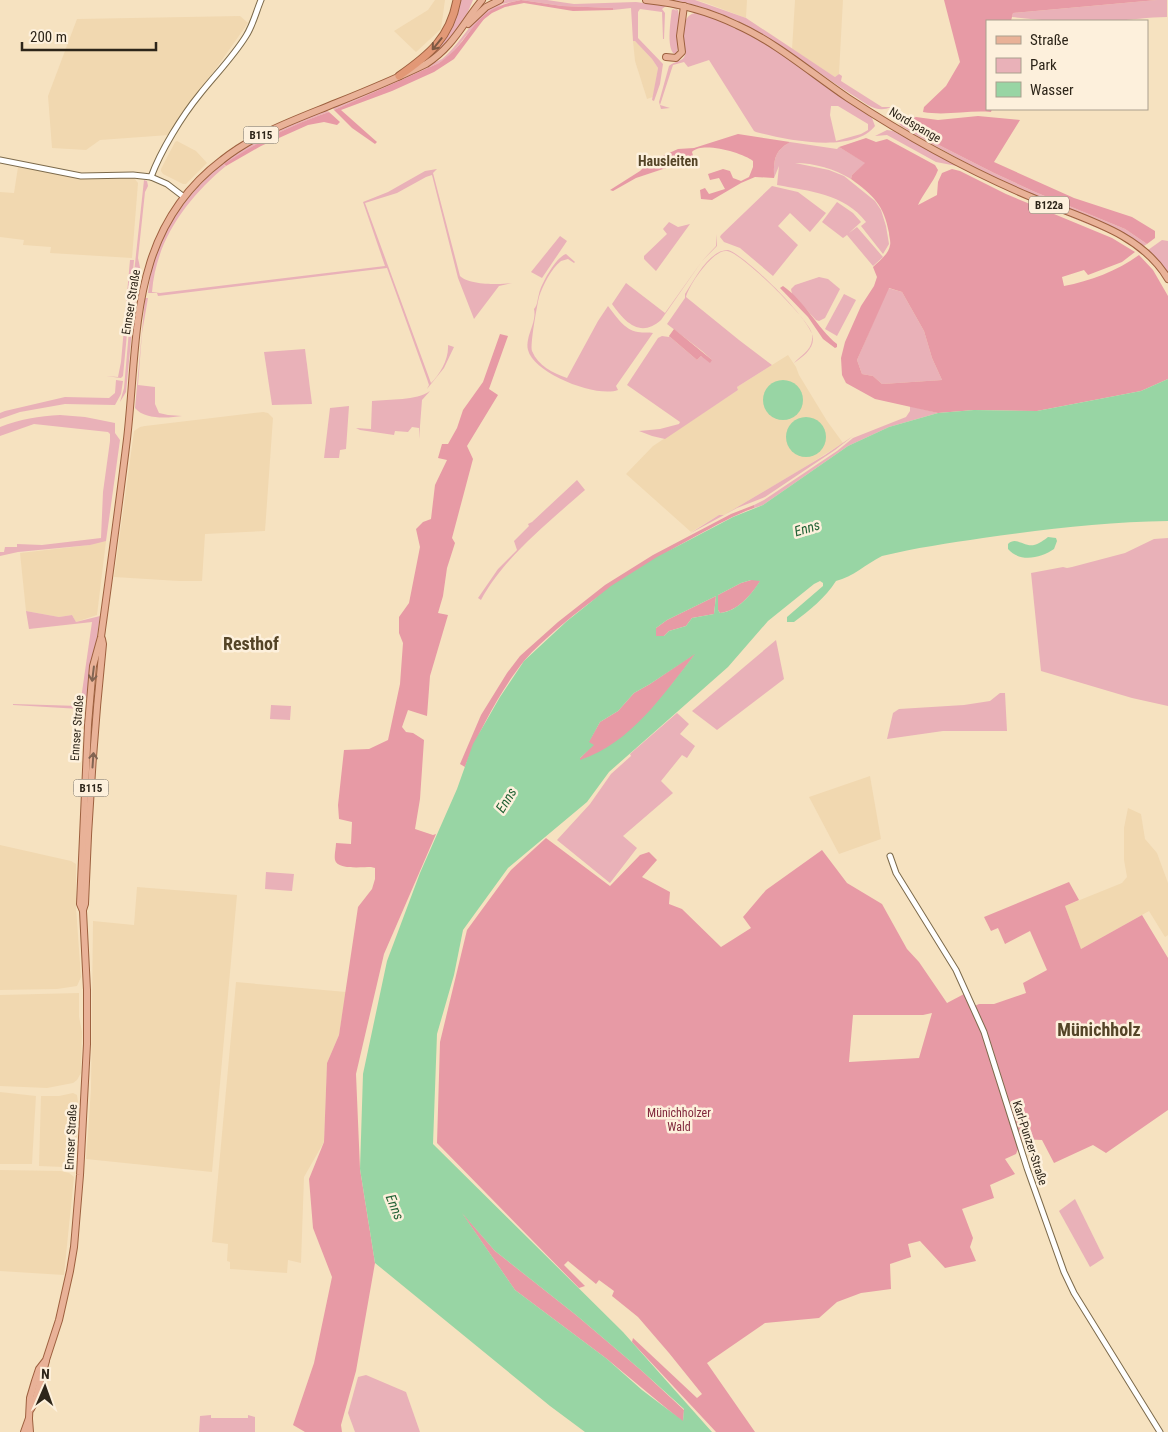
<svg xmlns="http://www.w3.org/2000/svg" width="1168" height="1432" font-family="'Roboto Condensed',sans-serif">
<rect width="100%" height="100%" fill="#f6e2c0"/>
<!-- built -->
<g fill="#f1d8b0">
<polygon points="435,0 445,0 441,29 416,52 394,31 428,10"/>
<polygon points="695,0 747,0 746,18 706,3"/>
<polygon points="795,0 843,0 839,74 835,77 792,49"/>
<polygon points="240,16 248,23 169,135 100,140 86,150 52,148 48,96 77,19"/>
<polygon points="633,41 635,41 652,59 658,68 653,97 647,99 635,61"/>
<polygon points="177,141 196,151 207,163 186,184 183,184 163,174 161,171 161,169 173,146 175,142"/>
<polygon points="18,167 85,179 134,178 138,183 132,258 50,253 51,247 23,245 24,240 0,237 0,192 14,193"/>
<polygon points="788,355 796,367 799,375 827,421 843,443 800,470 724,515 719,515 691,532 626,474 653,446 738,390 737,387"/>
<polygon points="263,412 268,413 273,418 265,531 205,534 202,581 179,581 114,577 134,431 140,427 145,426"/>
<polygon points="100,541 106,541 97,615 76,622 72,615 59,617 26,611 20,553 90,545"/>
<polygon points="870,776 881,839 839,854 809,797"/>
<polygon points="1128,808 1141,814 1145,839 1157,853 1168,883 1168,935 1165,937 1149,911 1081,949 1065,906 1122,883 1127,877 1124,860 1124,828"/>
<polygon points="0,845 71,861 76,864 76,907 81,977 77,986 57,989 0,990"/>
<polygon points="137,887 237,895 212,1172 86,1159 91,1089 93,921 134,925"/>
<polygon points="236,982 346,992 339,1035 327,1063 324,1142 304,1177 301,1263 288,1260 287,1273 230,1269 230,1262 227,1261 228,1244 212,1242"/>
<polygon points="79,993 79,1017 82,1032 81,1073 77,1080 73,1083 47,1088 0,1086 0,995"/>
<polygon points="0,1092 36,1096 32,1164 0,1164"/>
<polygon points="73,1093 77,1095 78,1102 75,1162 63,1167 39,1166 41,1096 59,1096"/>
<polygon points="0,1170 61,1171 69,1173 74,1177 64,1275 0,1271"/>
</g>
<!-- green -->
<g fill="#e9b1b8" fill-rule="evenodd">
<path d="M460,0h13c-11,28 -25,45 -49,62l-1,-1c23,-20 29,-32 37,-61z"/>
<path d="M506,0h41l27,4 62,-2 30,4 -4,3 3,4 -1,26h-1l-1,-27 -22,-3 -2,3v26l25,26 -3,20 -6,17 -2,-1 6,-32 -6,-9 -17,-18h-2l-2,-33 -18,2v-2l-51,-2 -41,-6 -19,4 -33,28 -19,24 -11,7 -105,47 -1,-2 109,-49c24,-20 32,-49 64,-59z"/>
<path d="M674,0h21l51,18 89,59 4,-3 3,2 -1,5 41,26h9c-14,7 -26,-4 -37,-11 -34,-21 -64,-47 -99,-66 -25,-14 -53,-24 -81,-30z"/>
<path d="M1157,0h10v17c-19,0 -36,3 -54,4 -34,2 -68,0 -101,-4l1,-4z"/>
<path d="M673,7l5,3c2,9 0,16 -1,25 0,7 2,11 0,17l-3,2c-8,-8 -3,-35 -2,-46v2l1,-1 4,2z"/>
<path d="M695,13c64,15 123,69 177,105l3,8c-22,28 -89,14 -119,6l-2,-1 -45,-71 -21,7 -4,-5 -11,3 -13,40 10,3 -9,1 -2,-7 10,-36c5,-5 14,-4 16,-11 2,-4 -1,-8 -2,-12 -2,-11 0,-28 12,-30zM831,106h7l30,18v6l-7,4 -25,7 -6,-26z"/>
<path d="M326,110l3,2c-38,13 -72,30 -105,53l2,1c-39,32 -70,74 -74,126l8,1 42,-5 183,-22 -22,-64 25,-10 37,-21 12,-2 -4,4 27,103c8,9 41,9 52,7l-13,3 -25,33 -16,-41 -26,-103 -6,2 -29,16 -32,10 66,180c9,-9 18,-24 17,-38l6,2 -10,21 -17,21 2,-4 -2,-6 -40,-111 -229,28 -1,-3h-9c1,-8 2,-16 3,-23 9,-46 56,-101 96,-124 25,-15 53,-25 79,-36z"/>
<path d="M900,115l16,2 -13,3v4l26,16 65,33 41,19 90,37 22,15 -3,2c-34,-24 -76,-36 -114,-53 -45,-19 -87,-42 -129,-67l-5,-6z"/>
<path d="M887,130l6,1c48,26 97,50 147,73 29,13 59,22 87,38l-13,-7 -104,-43 -53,-26 -21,-4 -49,-27 -12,1z"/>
<path d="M790,142l47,7 2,-2 27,16 -14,12 -1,4c-16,-10 -37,-16 -56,-16l34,7 15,6 31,25 6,9 5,16 3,18 -6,10 -22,-28 5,-4c-21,-28 -57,-31 -89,-37l2,-19 -5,12c0,-17 -1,-26 16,-36z"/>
<polygon points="144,180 147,181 148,186 145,192 138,258 141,272 134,310 126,392 120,402 124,388 134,273"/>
<polygon points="772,186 798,192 826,213 810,232 790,213 778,226 798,245 773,276 740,248 724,242 720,237 721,235"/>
<polygon points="837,202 853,213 861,222 849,233 857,227 883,257 873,266 847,235 843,238 822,222"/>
<polygon points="669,222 678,227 690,224 656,271 644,259 644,256 667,234 663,229"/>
<path d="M717,234v12l-15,15 -41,59c-21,19 -37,1 -49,-16l14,-21 39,30 37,-52 14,-15z"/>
<polygon points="560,236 567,241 542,278 531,272"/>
<polygon points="1162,240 1168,241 1168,273 1148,250"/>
<path d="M728,250c17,5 86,72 85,89 0,11 -11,18 -19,24 6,-7 17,-12 18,-23 1,-5 -1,-10 -4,-14 -9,-15 -66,-73 -81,-75 -14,-2 -38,34 -41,46l53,43 33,25 -35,22 1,3 -73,49 -13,-3 -13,-5 21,-2 19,-5 1,-2 -53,-37 31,-47 4,-2 7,1v-1l28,24 4,-4 11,4 -10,-9 -35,-27 18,-26v-4c10,-15 24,-44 43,-44z"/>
<path d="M566,254l9,8 -1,1 -6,-4 -7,2c-10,8 -18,24 -22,36 -2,9 -9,47 -7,54 6,15 21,22 35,27l31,-57 10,-15c8,10 16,24 30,26 5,1 11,0 15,1l-37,53 2,4c-21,8 -84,-16 -90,-40 -3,-14 9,-27 6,-41 4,-5 3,-9 5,-15 2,-10 17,-37 27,-40z"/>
<polygon points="130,260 134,260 123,376 121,378 106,376 118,377 121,362"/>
<polygon points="819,277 828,279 840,289 825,318 819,321 816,320 792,294 791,289 795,285"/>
<polygon points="888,288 902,292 924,331 932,358 942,380 882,384 873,376 862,374 857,360"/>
<polygon points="844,294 856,300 837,336 825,329"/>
<path d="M145,298h3l-6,35 -4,52 17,2v17l4,9 9,2 14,1c-14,2 -37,4 -47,-8z"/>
<polygon points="305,349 312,404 272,405 264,352"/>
<polygon points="116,380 123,381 121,394 115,405 65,404 20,412 0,419 0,413 5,411 65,397 109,398 115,393"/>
<path d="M430,391l-8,9 -3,39v-11l-7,-1 -4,5 -13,-1 -1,4 -34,-5 -4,-2 15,1 1,-28c18,-2 44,0 58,-10z"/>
<polygon points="349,406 346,449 340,450 339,458 324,458 330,408"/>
<polygon points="910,406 938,413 889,427 848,446 763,505 754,508 754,505 764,500 837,451 853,438 906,417 910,411"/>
<path d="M60,415l25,2 30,6v10l5,7 -14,101 -16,4 -72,7 -18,4v-4h4l1,-5h12v-3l25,1 59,-7 2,-46 7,-51v-7l-2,-2 -74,-8 -34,12v-9c20,-8 39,-11 60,-12z"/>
<polygon points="853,436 835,450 765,497 737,508 689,534 719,515 724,515 825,455"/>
<path d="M577,480l8,10c-35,31 -82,68 -104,110l-3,-2 20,-29 19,-19 -3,-9 15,-15 -1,-2 4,-2z"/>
<polygon points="1168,538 1168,706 1132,698 1041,671 1031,573 1063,567 1067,568 1072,567 1125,553 1154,539"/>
<polygon points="26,611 59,617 72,615 76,622 100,616 88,698 85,698 80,709 13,705 13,704 80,706 92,622 29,629"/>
<polygon points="776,640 784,679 717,730 692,711"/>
<polygon points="1000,693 1005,693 1007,731 943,731 887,739 893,713 899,709 964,705 990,701"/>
<polygon points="271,705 291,706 290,720 270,719"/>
<polygon points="677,713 689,724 680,734 695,746 687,758 682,755 661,781 673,793 623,836 637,848 610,883 557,840 590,804 611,774 631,756 630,754"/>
<polygon points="266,872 294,874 292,891 265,889"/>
<polygon points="1075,1199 1104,1258 1090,1267 1059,1211"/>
<polygon points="366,1375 406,1392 420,1432 355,1432 348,1413 358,1377"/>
<polygon points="211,1415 211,1418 248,1418 248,1415 255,1417 255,1432 199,1432 200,1416"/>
</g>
<!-- forest -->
<g fill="#e79aa5" fill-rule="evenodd">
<path d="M521,0l41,6 51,2v2l-40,1 -49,-8 -19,4 -13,6 -8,6 -30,40 -20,13 -42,19 -51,19 36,32 -2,2 -23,-16 -18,-18 105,-47c36,-24 30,-54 82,-63z"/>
<path d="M944,0h213l-144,13 -2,8h-24v88h5l-1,3c-23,-2 -45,4 -68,0l1,-5 22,-21 14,-24z"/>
<path d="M329,112l11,10 -3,3 -13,-3 -16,3 -47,21 -35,20 -2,-2c33,-22 67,-39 105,-52z"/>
<polygon points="978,116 1020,120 994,162 1074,198 1132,217 1155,231 1155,238 1147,244 1125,229 1035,192 994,173 929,140 903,124 902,122 916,117 938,120"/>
<path d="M738,134l52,8c-17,10 -16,19 -16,36l-19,-1 -14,6 -29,17 -11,-1 -1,-9 5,-2 4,6 16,-5 -6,-11 -9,2 -2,-6 15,-5 7,2 3,7 8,3 8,-4 4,-10v-6c-10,-8 -51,-20 -61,-9l2,7 -15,7 -4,-1 -39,13 -23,13 -3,-1 30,-19 9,-9 29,-13 16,-1z"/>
<path d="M866,138l10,4 11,-3 48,26 3,5c-5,13 -14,22 -20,35l19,-10 1,-13 4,-9 10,-4 8,2 46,23 106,44 23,14 -13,10 -34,13 -4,-5 -22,7 2,9c26,-5 53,-15 75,-31l14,15 15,26v83l-27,12 -104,20 -63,-1 -36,3 -63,-14 -29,-16 -4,-8 -1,-17 4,-16 16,-36 13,-20 3,-9 -4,-10c6,-6 16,-13 17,-22 1,-3 -1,-9 -1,-12 -5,-28 -16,-38 -38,-54l1,-4 13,-12 -26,-16zM889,288l13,4 22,39 8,27 10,22 -60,4 -9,-8 -11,-2 -5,-14z"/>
<path d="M783,286c22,15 34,42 54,58v3l-2,1 -12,-9 -15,-22 -28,-29z"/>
<polygon points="674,329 712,360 710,363 701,356 697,360 669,336"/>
<path d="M500,334l8,2 -19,53 9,6 -31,51 6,13 -21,79 3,5 -8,25 -4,28 -5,17 10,2 -18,61 -3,40 -19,-6 -6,17 4,5 7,1 11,7 -4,59 -5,30 18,6 3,-1 -52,120 -28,120 4,95 15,94 -19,108 -15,54 1,7h-37l-12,-7 21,-62 18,-86 -19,-49 -4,-49 15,-37 3,-79 12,-28 19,-128 14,-18 3,-10v-11l-4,-1c-9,0 -34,3 -36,-7 -1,-5 1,-12 1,-17l15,1 1,-22 -13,-3 -1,-14 6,-55 25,-1 19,-9 12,-56 3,-41 -4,-10v-16l10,-14 11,-56 -4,-18 7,-7 8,-3 4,-34 12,-25 -9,-2 4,-14h6l9,-16 6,-18 20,-28z"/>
<path d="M754,505v3c-20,7 -39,18 -58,28 -50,27 -96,56 -139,93 -11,10 -23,20 -33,32 -22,27 -47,73 -59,106l-5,-3 21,-49 26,-42 13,-17 38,-34 47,-37 48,-30 78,-41z"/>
<path d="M751,580h10c-10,15 -23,31 -41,33l-2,-3v-15l23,-12z"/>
<polygon points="716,596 714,614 692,618 686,626 669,631 664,636 656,636 656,628 667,620"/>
<path d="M697,652c-26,33 -55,77 -92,98 -8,5 -17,7 -25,11v-3l13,-13 -5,-2 12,-21 18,-11 16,-18 16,-9z"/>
<path d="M546,838l64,48 30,-31 9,-3 8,8 -15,17 28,15 -1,12 13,5 39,38 30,-19 -8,-11 23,-27 56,-40 25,33 35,21 25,45 12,13 28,41 17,-9 6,14 9,-4h15l32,-11 -3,-10 24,-13 -17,-39 -25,13 -7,-16 -7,3 -7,-14 85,-35 10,18 -14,6 16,43 61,-34 26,43v152l-62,43 -13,-8 -39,18 -12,-23 -20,-1 -6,15 -11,5 10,15 -25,11 4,13 -32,11 11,29 -3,9 6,14 -31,7 -25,-27 -12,3 3,13 -21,7 1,25 -30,4 -24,9 -18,16 -54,5 -58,40 48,69h-39l-84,-90 1,-4 64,60 5,-4 -33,-41 -31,-36 -26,-21 2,-5 -15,-11 -3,4 -28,-23 -4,4 21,21 -6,2 -142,-145 3,-101 27,-112 44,-60zM932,1013l-13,45 -70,4 4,-47h70z"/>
<polygon points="459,1209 495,1251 576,1315 642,1371 684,1410 683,1422 607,1359 515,1290"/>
</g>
<!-- water -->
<g fill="#98d5a4" fill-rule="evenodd">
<path d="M1168,379v142c-62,1 -123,8 -185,17 -34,5 -68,10 -101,18 -16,8 -29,21 -46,25 -11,17 -26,29 -42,41h-7v-5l36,-31v-3l-3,-2 -6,3 -46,37 -40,46 -119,105 -22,30 -79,66 -45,62 -9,45 -17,59 -4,110 190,188 89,100h-127l-35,-26 -175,-143 -15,-94 3,-95 24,-113 33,-88 37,-84 16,-45 27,-47 24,-36 43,-40 44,-35 46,-29 76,-40 30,-12 85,-59 41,-19 49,-14 36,-3 63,1 104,-20zM751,580l9,1c-9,14 -22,30 -40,32l-2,-3v-15l23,-12zM716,596l-2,18 -22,4 -6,8 -17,5 -5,5h-8v-8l11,-8zM695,654c-32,41 -64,89 -115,106v-2l14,-13 -5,-3 11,-20 18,-11 16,-18 16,-9zM462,1213l33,38 81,64 66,56 42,38 -1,12 -41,-31 -35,-31 -92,-69z"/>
<circle cx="783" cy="400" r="20"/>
<circle cx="806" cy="437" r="20"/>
<path d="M1048,537l8,1 1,3 -3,8c-13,9 -34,14 -46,0v-5c8,-8 16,3 26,1 5,-1 10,-5 14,-8z"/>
</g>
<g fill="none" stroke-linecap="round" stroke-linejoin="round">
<!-- tertiary casing -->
<g stroke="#7c6a4b" stroke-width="7">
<g id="tertiary">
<polyline points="0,160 81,176 133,175 151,177 167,184 184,197"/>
<path d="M151,177c10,-27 31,-61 49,-83 16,-20 33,-37 46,-58 7,-11 10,-24 15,-36"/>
<polyline points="890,856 896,873 956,970 984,1032 1027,1168 1064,1272 1074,1293 1160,1432"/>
</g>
</g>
<!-- primary casing -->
<g stroke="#9d603f" stroke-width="8">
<g id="primary">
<path d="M646,0c31,3 62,11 91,25 40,18 74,48 111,73 58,38 119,72 183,99 48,21 109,34 137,82"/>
<polyline points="468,24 486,7 500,0"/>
<polyline points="666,57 676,58 682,52 680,36 684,6"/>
<path d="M83,910l2,-6c3,-87 9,-173 18,-260l-1,-5"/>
<polyline points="31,1409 35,1401 46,1361"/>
<polyline points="29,1419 30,1432"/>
<path d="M24,1432l5,-14 1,-20 5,-17 4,-12 7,-9 13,-40 11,-49 4,-24 6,-72 7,-131v-54l-4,-79 -3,-7 8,-179 5,-59 8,-29c9,-66 18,-132 26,-198 12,-104 1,-208 95,-279 34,-27 75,-41 114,-57 30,-12 61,-25 90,-39 27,-17 37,-41 56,-64"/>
</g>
</g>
<!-- trunk casing -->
<g stroke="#9d603f" stroke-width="9">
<path id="trunk" d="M399,76c30,-21 51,-38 58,-76"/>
</g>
<!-- tertiary -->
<use href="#tertiary" stroke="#fff" stroke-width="5"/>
<!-- primary -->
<use href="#primary" stroke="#e9b298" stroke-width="6"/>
<!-- trunk -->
<use href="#trunk" stroke="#e29876" stroke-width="7"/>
</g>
<!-- one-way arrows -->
<defs><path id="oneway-shaft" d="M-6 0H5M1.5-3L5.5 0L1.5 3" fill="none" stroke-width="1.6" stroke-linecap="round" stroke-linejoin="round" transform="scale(1.25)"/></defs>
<use stroke="#7e5943" href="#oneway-shaft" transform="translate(437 44) rotate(129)"/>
<g stroke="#826452">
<use href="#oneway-shaft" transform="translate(93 674) rotate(97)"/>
<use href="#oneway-shaft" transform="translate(93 760) rotate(-86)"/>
</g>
<g text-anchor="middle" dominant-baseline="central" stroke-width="5" stroke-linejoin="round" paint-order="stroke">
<!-- shield labels -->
<g fill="#fdf0dc" stroke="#6b6254" stroke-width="1">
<rect x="243.5" y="126.5" width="35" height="17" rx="4"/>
<rect x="1029" y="196.5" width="40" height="17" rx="4"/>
<rect x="73.5" y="779.5" width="35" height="17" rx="4"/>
</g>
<g font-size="11" font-weight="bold" fill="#2d2519">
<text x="261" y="135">B115</text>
<text x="1049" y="205">B122a</text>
<text x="91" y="788">B115</text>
</g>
<!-- street labels -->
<g font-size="12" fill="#2d2519" stroke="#fdf0dc">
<text transform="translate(915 125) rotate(30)">Nordspange</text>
<text transform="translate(131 302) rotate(-81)">Ennser Straße</text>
<text transform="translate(77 728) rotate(-86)">Ennser Straße</text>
<text transform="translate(71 1137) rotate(-87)">Ennser Straße</text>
<text transform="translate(1030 1143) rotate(72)">Karl-Punzer-Straße</text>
</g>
<!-- park labels -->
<g font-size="12" fill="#80273c" stroke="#fdf0dc">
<text x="679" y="1113">Münichholzer<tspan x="679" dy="14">Wald</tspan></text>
</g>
<!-- neighbourhood labels -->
<g font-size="14" font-weight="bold" fill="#544427" stroke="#fdf0dc">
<text x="668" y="161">Hausleiten</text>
</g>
<!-- water labels -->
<g font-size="14" font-style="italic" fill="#216134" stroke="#fdf0dc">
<text transform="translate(807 528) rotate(-17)">Enns</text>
<text transform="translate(506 800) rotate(-58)">Enns</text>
<text transform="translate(395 1207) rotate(68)">Enns</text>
</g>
<!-- district labels -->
<g font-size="18" font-weight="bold" fill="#544427" stroke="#fdf0dc">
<text x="251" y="643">Resthof</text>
<text x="1099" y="1029">Münichholz</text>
</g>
</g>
<!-- legend -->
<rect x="986" y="20" width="162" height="90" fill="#fdf0dc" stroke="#aa9f8e"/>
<rect x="996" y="36" width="25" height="8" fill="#e9b298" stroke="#aa9f8e"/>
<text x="1030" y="45" font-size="15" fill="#2d2519">Straße</text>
<rect x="996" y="58" width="25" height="15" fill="#e9b1b8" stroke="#aa9f8e"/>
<text x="1030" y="70" font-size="15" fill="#2d2519">Park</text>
<rect x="996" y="82" width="25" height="15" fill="#98d5a4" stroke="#aa9f8e"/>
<text x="1030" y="95" font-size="15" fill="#2d2519">Wasser</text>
<!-- north arrow -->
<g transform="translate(45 1387) rotate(2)" stroke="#fdf0dc" stroke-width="4" paint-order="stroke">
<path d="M0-4L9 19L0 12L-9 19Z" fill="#2d2519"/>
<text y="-8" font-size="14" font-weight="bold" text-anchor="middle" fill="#2d2519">N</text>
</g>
<!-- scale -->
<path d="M22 42v8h134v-8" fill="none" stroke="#2d2519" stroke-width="2.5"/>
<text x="30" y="42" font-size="15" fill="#2d2519" stroke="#fdf0dc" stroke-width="4" paint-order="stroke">200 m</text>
</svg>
